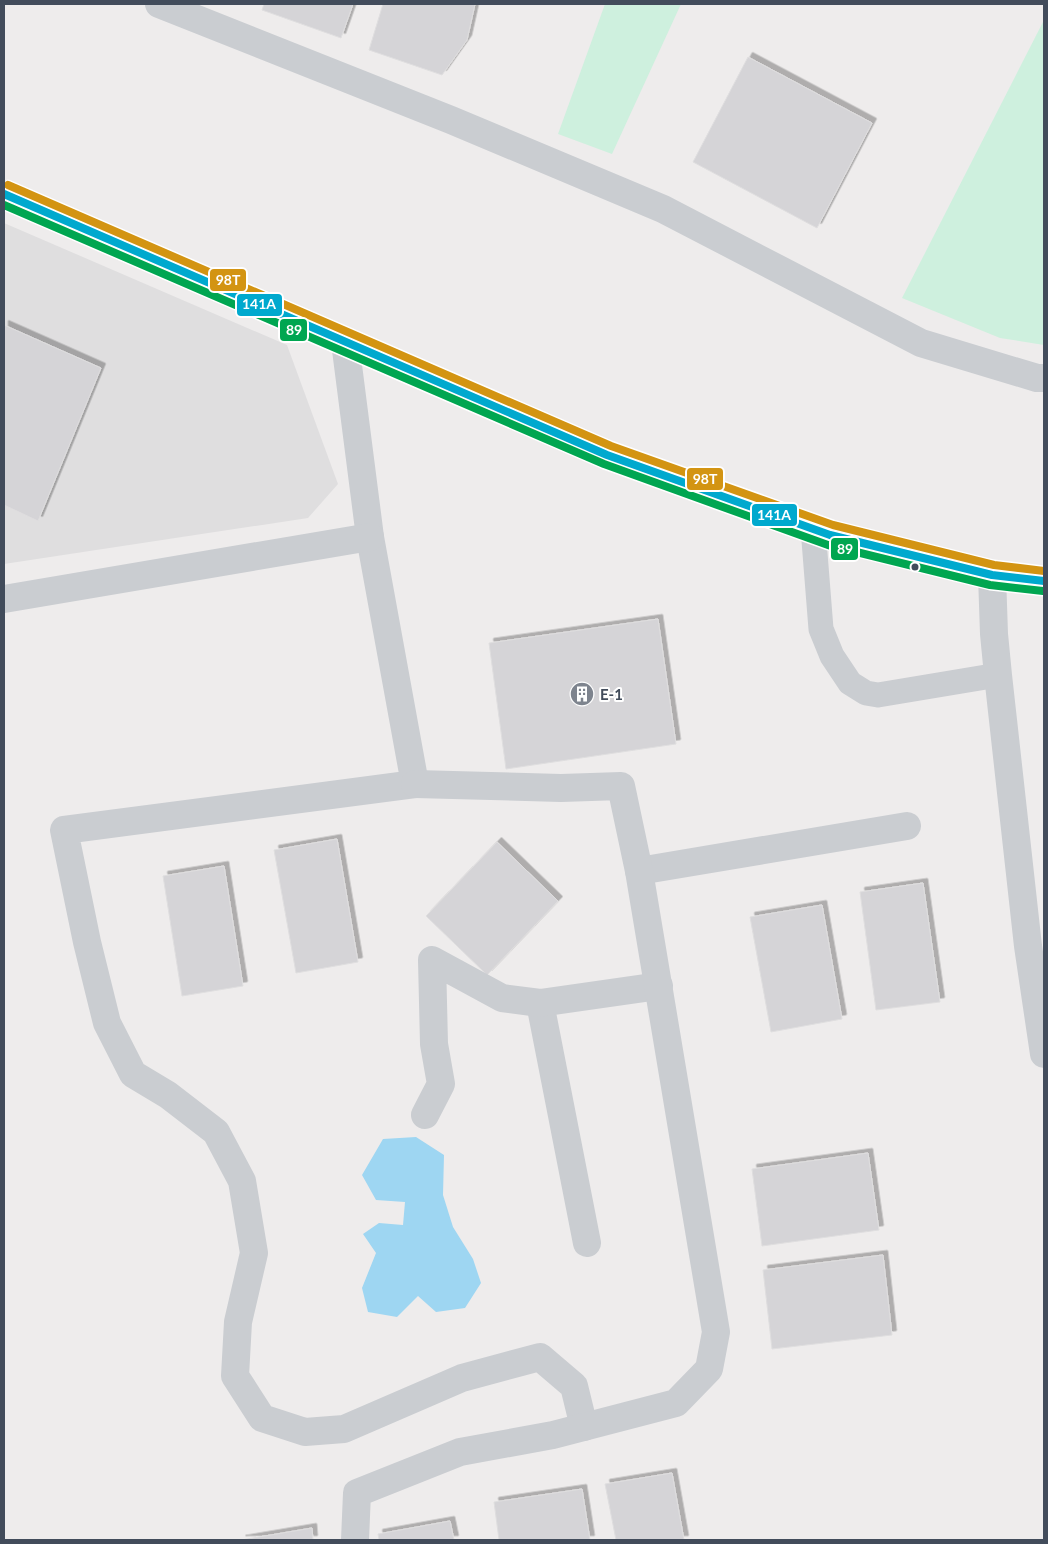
<svg xmlns="http://www.w3.org/2000/svg" width="1048" height="1544" font-family="Lato,sans-serif">
<defs>
<filter id="shadow"><feDropShadow dx="4.5" dy="-4.5" stdDeviation="0" flood-color="#0004"/></filter>
</defs>
<rect width="100%" height="100%" fill="#eeecec"/>
<!-- education -->
<polygon fill="#dfdedf" points="4,223 287,345 338,484 308,518 4,564"/>
<!-- green -->
<g fill="#cef0de">
<polygon points="605,4 681,4 612,154 558,134"/>
<polygon points="1044,20 1044,345 1000,338 902,298"/>
</g>
<!-- water -->
<polygon fill="#9ed6f2" points="416,1137 444,1155 443,1195 453,1227 473,1259 481,1283 465,1308 436,1312 418,1296 397,1317 368,1312 362,1288 376,1253 363,1234 379,1223 403,1225 405,1202 376,1200 362,1175 383,1139"/>
<!-- building -->
<g fill="#d5d4d7" stroke="#dfdedf" filter="url(#shadow)">
<polygon points="264,4 353,4 341,38 262,10"/>
<polygon points="383,4 475,4 467,40 442,75 369,50"/>
<polygon points="748,57 872,123 817,228 693,162"/>
<polygon points="4,325 101,368 38,521 4,505"/>
<polygon points="658,619 676,744 506,769 489,643"/>
<polygon points="337,839 358,962 296,973 274,850"/>
<polygon points="497,842 558,901 487,975 426,916"/>
<polygon points="224,866 243,986 182,996 163,876"/>
<polygon points="923,883 940,1002 876,1010 860,892"/>
<polygon points="822,905 842,1019 771,1032 750,917"/>
<polygon points="868,1153 879,1230 762,1246 752,1169"/>
<polygon points="883,1255 892,1335 772,1349 763,1270"/>
<polygon points="672,1473 684,1540 616,1540 605,1484"/>
<polygon points="582,1489 590,1540 499,1540 494,1502"/>
<polygon points="450,1521 454,1540 379,1540 378,1534"/>
<polygon points="312,1528 313,1540 241,1540"/>
</g>
<g fill="none" stroke-linecap="round" stroke-linejoin="round">
<!-- lane -->
<polyline stroke="#cacdd1" stroke-width="25" points="813,528 821,629 832,656 850,683 866,693 878,695 998,675"/>
<!-- street -->
<g stroke="#cacdd1" stroke-width="28">
<polyline points="159,4 451,120 663,209 921,343 1037,378 1044,378"/>
<polyline points="345,342 370,537 415,784 64,830 87,942 107,1023 133,1074 168,1095 216,1132 242,1181 254,1253 238,1322 235,1376 262,1418 305,1432 344,1429 462,1378 540,1357 574,1386 584,1427"/>
<polyline points="992,575 994,634 998,675 1028,946 1044,1054"/>
<polyline points="4,599 370,537"/>
<polyline points="639,871 907,826"/>
<polyline points="540,1003 587,1243"/>
<polyline points="425,1115 441,1084 434,1044 432,960 502,998 540,1003 659,986"/>
<polyline points="355,1540 357,1493 460,1452 553,1435 676,1403 709,1369 716,1332 639,871 621,786 561,788 415,784"/>
</g>
<!-- secondary -->
<polyline stroke="#cacdd2" stroke-width="28" points="4,194 607,455 830,535 992,575 1044,581"/>
<!-- bus-1 casing -->
<g stroke="#fff" stroke-width="11">
<polyline id="bus-1" points="4,194 607,455 830,535 992,575 1044,581"/>
</g>
<!-- bus-2 casing -->
<g stroke="#fff" stroke-width="11">
<polyline id="bus-2" points="4,205 604,464 828,545 990,585 1043,591"/>
</g>
<!-- bus-3 casing -->
<g stroke="#fff" stroke-width="11">
<polyline id="bus-3" points="8,185 611,446 833,525 994,565 1044,571"/>
</g>
<!-- bus-1 -->
<use href="#bus-1" stroke="#00a9ce" stroke-width="8"/>
<!-- bus-2 -->
<use href="#bus-2" stroke="#00a651" stroke-width="8"/>
<!-- bus-3 -->
<use href="#bus-3" stroke="#d39412" stroke-width="8"/>
</g>
<!-- icons -->
<defs>
<g id="building-disc" transform="scale(1.25)"><circle r="9.5" fill="#7e848e" stroke="#fff"/><path d="M-4-6H4V6H1V3H-1V6H-4ZM-2.5-4.3h1.7v1.8h-1.7ZM.8-4.3h1.7v1.8H.8ZM-2.5-1h1.7V.8h-1.7ZM.8-1h1.7V.8H.8Z" fill="#fff"/></g>
</defs>
<g fill-rule="evenodd">
<use href="#building-disc" x="582" y="694"/>
</g>
<!-- markers -->
<circle fill="#424c5b" stroke="#fff" stroke-width="2" cx="915" cy="567" r="4.5"/>
<g text-anchor="middle" dominant-baseline="central" stroke-width="4" stroke-linejoin="round" paint-order="stroke">
<!-- poi labels -->
<g font-size="15" font-weight="bold" fill="#424c5b" stroke="#fff" text-anchor="start">
<text x="600" y="694">E-1</text>
</g>
</g>
<g stroke="#fff" stroke-width="2">
<rect x="209" y="268" width="38" height="24" rx="5" fill="#d39412"/>
<rect x="236" y="293" width="47" height="24" rx="5" fill="#00a9ce"/>
<rect x="279" y="318" width="29" height="24" rx="5" fill="#00a651"/>
<rect x="686" y="467" width="38" height="24" rx="5" fill="#d39412"/>
<rect x="751" y="503" width="47" height="24" rx="5" fill="#00a9ce"/>
<rect x="830" y="537" width="29" height="24" rx="5" fill="#00a651"/>
</g>
<g font-size="14" text-anchor="middle" font-weight="bold" fill="#fff">
<text x="228" y="285">98T</text>
<text x="259" y="309">141A</text>
<text x="294" y="335">89</text>
<text x="705" y="484">98T</text>
<text x="774" y="520">141A</text>
<text x="845" y="554">89</text>
</g>
<!-- border -->
<rect width="1048" height="1544" fill="none" stroke="#424c5b" stroke-width="10"/>
</svg>
